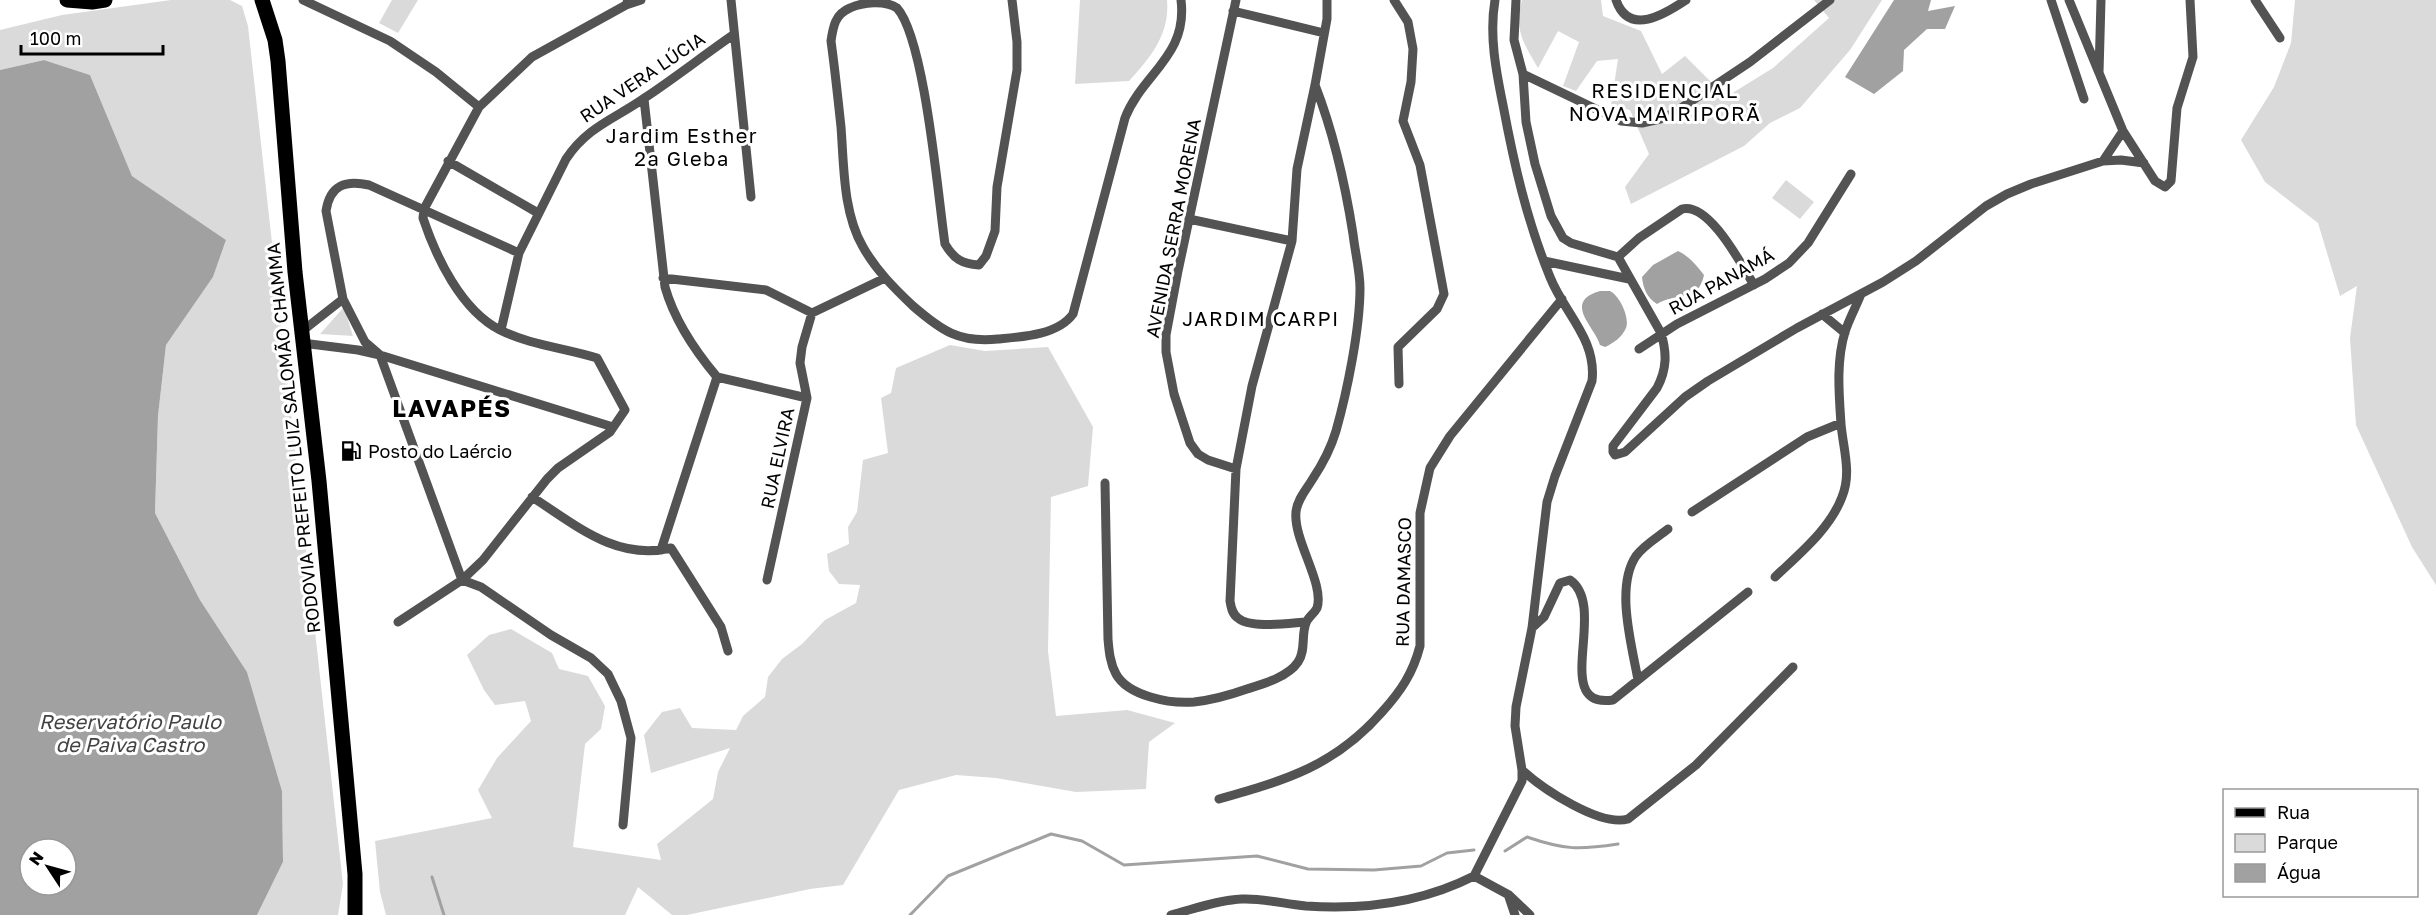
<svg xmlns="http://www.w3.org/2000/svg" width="2436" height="915" font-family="'Golos Text',sans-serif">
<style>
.green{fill:#dadada}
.water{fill:#a1a1a1;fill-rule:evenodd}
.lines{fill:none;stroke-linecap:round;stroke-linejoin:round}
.stream{stroke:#a1a1a1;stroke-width:3}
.street{stroke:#535353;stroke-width:9}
.primary{stroke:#000;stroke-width:15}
.labels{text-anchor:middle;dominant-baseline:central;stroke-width:6;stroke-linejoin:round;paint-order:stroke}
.street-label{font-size:18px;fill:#000;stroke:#fff}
.poi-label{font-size:18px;fill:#000;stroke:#fff;text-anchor:start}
.neighbourhood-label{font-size:20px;letter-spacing:1.5px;fill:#000;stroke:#fff}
.water-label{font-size:20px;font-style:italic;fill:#424242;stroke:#fff}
.district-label{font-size:24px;font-weight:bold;letter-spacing:1.5px;fill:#000;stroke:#fff}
</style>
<rect width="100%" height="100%" fill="#fff"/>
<path class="green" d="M171,0H230L242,6L248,26L343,884L338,915H257L283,862L282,791L247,672L200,600L155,513L158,416L166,345L213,277L226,240L132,176L90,75L44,60L0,70V30L62,15Z
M392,0H418L398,33L379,23Z
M1080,0H1167C1170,34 1151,57 1129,81L1075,84Z
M1522,0H1601L1603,16L1641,31L1662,74L1685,56L1726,97L1773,68L1829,18L1814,0H1882L1850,50L1800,108L1770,123L1744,146L1631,204L1625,187L1649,154L1630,110L1611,105L1618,59L1597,61L1576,91L1563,86L1579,42L1558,31L1538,68C1523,42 1514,30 1522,0Z
M2295,0H2436V585L2412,547L2356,425L2350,338L2357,286L2340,296L2318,223L2265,182L2241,140L2274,87L2291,43Z
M1786,180L1814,202L1800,219L1772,198Z
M344,307L353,336L320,334Z
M950,345L985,351L1048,347L1093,427L1088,486L1051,497L1048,651L1056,716L1127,710L1175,723L1149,742L1146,789L1076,792L996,778L956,775L899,790L843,885L810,889L687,915H672L638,887L625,915H386L380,892L375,841L492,818L478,790L497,758L531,721L525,701L495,705L484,690L467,655L489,635L511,629L552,653L559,669L588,676L605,706L601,729L585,744L573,847L661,860L657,844L713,799L718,772L730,748L651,773L644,735L662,712L680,708L692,728L736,730L743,716L765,697L768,677L782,659L802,644L825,620L856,603L860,585L839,584L829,571L827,554L849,544L848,527L857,512L863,460L888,453L881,398L891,393L896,368Z"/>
<path class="water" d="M1894,0H1931L1928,11L1955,6L1945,29H1927L1904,50L1903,71L1874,94L1845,77Z
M44,60L90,75L132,176L226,240L213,277L166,345L158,416L155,513L200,600L247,672L282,791L283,862L257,915H0V70ZM30,849H66V885H30Z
M1678,251C1689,256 1697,266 1704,275C1698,304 1676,292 1657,304C1647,298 1643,288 1642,277L1653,265Z
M1600,291C1601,291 1609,291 1610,291C1620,296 1630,318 1626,328C1622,337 1614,343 1605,347L1600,345C1595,327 1562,302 1600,291Z"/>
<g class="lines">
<path class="stream" d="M1505,851L1527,837C1565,850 1579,850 1618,844
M432,877L444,915
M910,915L948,876L1051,834L1082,841L1124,865L1257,856L1308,869L1374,870L1421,866L1447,853L1474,850"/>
<path class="street" d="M303,0L390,41L436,72L479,107
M731,0L751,197
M1012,0L1017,42V70L997,187L995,231L986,256L979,265C962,264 954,259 945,244C938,197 925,39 897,8C885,0 863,2 850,8C835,14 833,27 831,41C835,70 838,99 841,127C844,166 843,213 863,247C876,270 894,288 913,306C942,331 959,343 998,339C1022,337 1058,335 1073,314L1125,118C1142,74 1188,56 1181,0
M1236,0L1178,271L1166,335V352L1174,394L1190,443L1198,454L1208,460L1236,469
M1394,0L1408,22L1413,49L1411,82L1403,121L1420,165L1444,294L1437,309L1398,347L1399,384
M1516,0L1514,40L1523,74L1526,122L1535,164L1551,216L1563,238L1571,243L1618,257L1661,333C1667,353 1667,369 1657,388L1613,446V452L1615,455L1625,452L1685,397L1708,381L1797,328L1883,282L1916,261L1986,206L2007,194L2031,184L2103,161L2121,160L2144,163
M1616,0C1629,37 1665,14 1686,0
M2051,0L2084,99
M2069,0L2123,131L2155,181L2165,187L2171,181L2177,108L2193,57L2190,0
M2255,0L2280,38
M626,5L641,0
M1233,11L1324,33
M2099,73L2101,0
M1523,74L1621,121L1642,123L1660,119L1672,114L1750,62L1830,0
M644,99L665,287C674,319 696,352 717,377
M448,161L538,213
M2103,161L2123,131
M1189,219L1292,241
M1618,257L1639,238L1682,209C1709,202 1741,264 1754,285
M1544,261L1629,279
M663,278L766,290L812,313L885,278
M343,299L365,342L380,355L462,580L481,587L551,635L591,658L608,674L621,701L631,738L623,825
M1822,314L1845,333
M501,330L519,253L566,159C588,126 615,119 646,97C676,77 704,55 733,35
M301,332L343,299L326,211C330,185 345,180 369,185L519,253
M302,343L358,350L380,355L613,427
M1639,349L1677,324L1765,279L1789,263L1808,243L1851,174
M717,377L807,398
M1105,483L1108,639C1109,651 1110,663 1116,674C1128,696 1170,704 1194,702C1212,700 1230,695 1247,689C1263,684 1288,677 1298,662C1306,651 1301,635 1306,623C1308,617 1314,614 1317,608C1325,584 1293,540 1296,512C1297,500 1306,490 1312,480C1322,465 1331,448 1336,431C1347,392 1360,329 1360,288C1360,271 1355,252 1353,234C1345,183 1334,134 1315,85
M532,497C576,525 616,561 671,548L721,627L728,651
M1692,512L1807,437L1841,423
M661,550L717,377
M1775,577C1799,554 1830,529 1842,497C1852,473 1843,448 1841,424C1839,394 1836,361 1845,332C1849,319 1856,307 1861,294
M767,580L807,398L800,363L802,347L812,313
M398,622L462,580L483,560L547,479L558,468L610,432L625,410L597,358C565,348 530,345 500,330C461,310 436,257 423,218L424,209L479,107L532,57L626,5L628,0
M1306,622C1290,623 1250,629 1238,618C1232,614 1231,607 1230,601L1236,469L1252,386L1292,241L1297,169L1315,85L1327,19V0
M1532,628L1544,617L1560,583L1570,580C1609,607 1550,709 1613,700L1748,592
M1638,680C1632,646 1615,587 1636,556C1644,545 1658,537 1668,529
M1522,770C1543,789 1600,827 1628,819L1696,765L1793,667
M1219,799C1286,780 1335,766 1382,712C1401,691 1413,673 1420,646V513L1430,468L1450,436L1562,299
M1474,876L1522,781V770L1515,726L1516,707L1532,628L1547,502L1555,476L1592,381C1597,339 1564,313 1550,277C1527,221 1514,164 1503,105C1496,71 1489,35 1495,0
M1474,876L1509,895L1530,915
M1509,897L1515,915
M1171,915C1194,909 1218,900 1242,899C1263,898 1284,904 1306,906C1365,910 1421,903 1474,876"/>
<path class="primary" d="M67,0L92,2L105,0
M262,0L275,40L278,61L295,272L319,481L355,874V915"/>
</g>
<defs>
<g id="fuel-bare" transform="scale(1.62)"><path d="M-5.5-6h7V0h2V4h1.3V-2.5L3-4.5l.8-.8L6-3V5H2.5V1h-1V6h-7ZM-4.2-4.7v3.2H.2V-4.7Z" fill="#000" stroke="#fff" stroke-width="2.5" paint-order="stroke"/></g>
</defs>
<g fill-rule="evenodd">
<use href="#fuel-bare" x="351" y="451"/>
</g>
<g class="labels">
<g class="street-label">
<text transform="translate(642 77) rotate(-34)">RUA VERA LÚCIA</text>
<text transform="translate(1173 228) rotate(-79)">AVENIDA SERRA MORENA</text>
<text transform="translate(1721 281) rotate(-29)">RUA PANAMÁ</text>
<text transform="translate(293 438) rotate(-96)">RODOVIA PREFEITO LUIZ SALOMÃO CHAMMA</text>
<text transform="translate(777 458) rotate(-78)">RUA ELVIRA</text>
<text transform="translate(1403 582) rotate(-89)">RUA DAMASCO</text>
</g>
<g class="poi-label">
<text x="368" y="451">Posto do Laércio</text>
</g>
<g class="neighbourhood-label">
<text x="1665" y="90">RESIDENCIAL<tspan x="1665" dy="23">NOVA MAIRIPORÃ</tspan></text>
<text x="682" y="135">Jardim Esther<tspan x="682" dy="23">2ª Gleba</tspan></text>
<text x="1261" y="318">JARDIM CARPI</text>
</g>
<g class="water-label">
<text x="130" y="721">Reservatório Paulo<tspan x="130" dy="23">de Paiva Castro</tspan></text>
</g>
<g class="district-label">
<text x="452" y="407">LAVAPÉS</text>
</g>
</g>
<rect x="2223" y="789" width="195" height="108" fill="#ffffff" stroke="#999999" stroke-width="1.5"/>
<rect x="2235" y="808" width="30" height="9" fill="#000000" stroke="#999999" stroke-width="1.5"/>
<text x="2277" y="819" font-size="18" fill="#000000">Rua</text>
<rect x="2235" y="834" width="30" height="18" fill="#dadada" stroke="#999999" stroke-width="1.5"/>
<text x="2277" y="849" font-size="18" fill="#000000">Parque</text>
<rect x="2235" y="864" width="30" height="18" fill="#a1a1a1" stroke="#999999" stroke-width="1.5"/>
<text x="2277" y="879" font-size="18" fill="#000000">Água</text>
<g transform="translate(48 867) rotate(306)"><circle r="28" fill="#ffffff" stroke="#999999" stroke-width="1.5"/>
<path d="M0-4.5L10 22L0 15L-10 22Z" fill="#000000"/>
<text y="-9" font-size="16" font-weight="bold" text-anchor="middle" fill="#000000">N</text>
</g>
<path d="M21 45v9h142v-9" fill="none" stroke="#000000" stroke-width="3"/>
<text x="30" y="45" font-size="18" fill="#000000" stroke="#ffffff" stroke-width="4.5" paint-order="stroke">100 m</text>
</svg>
